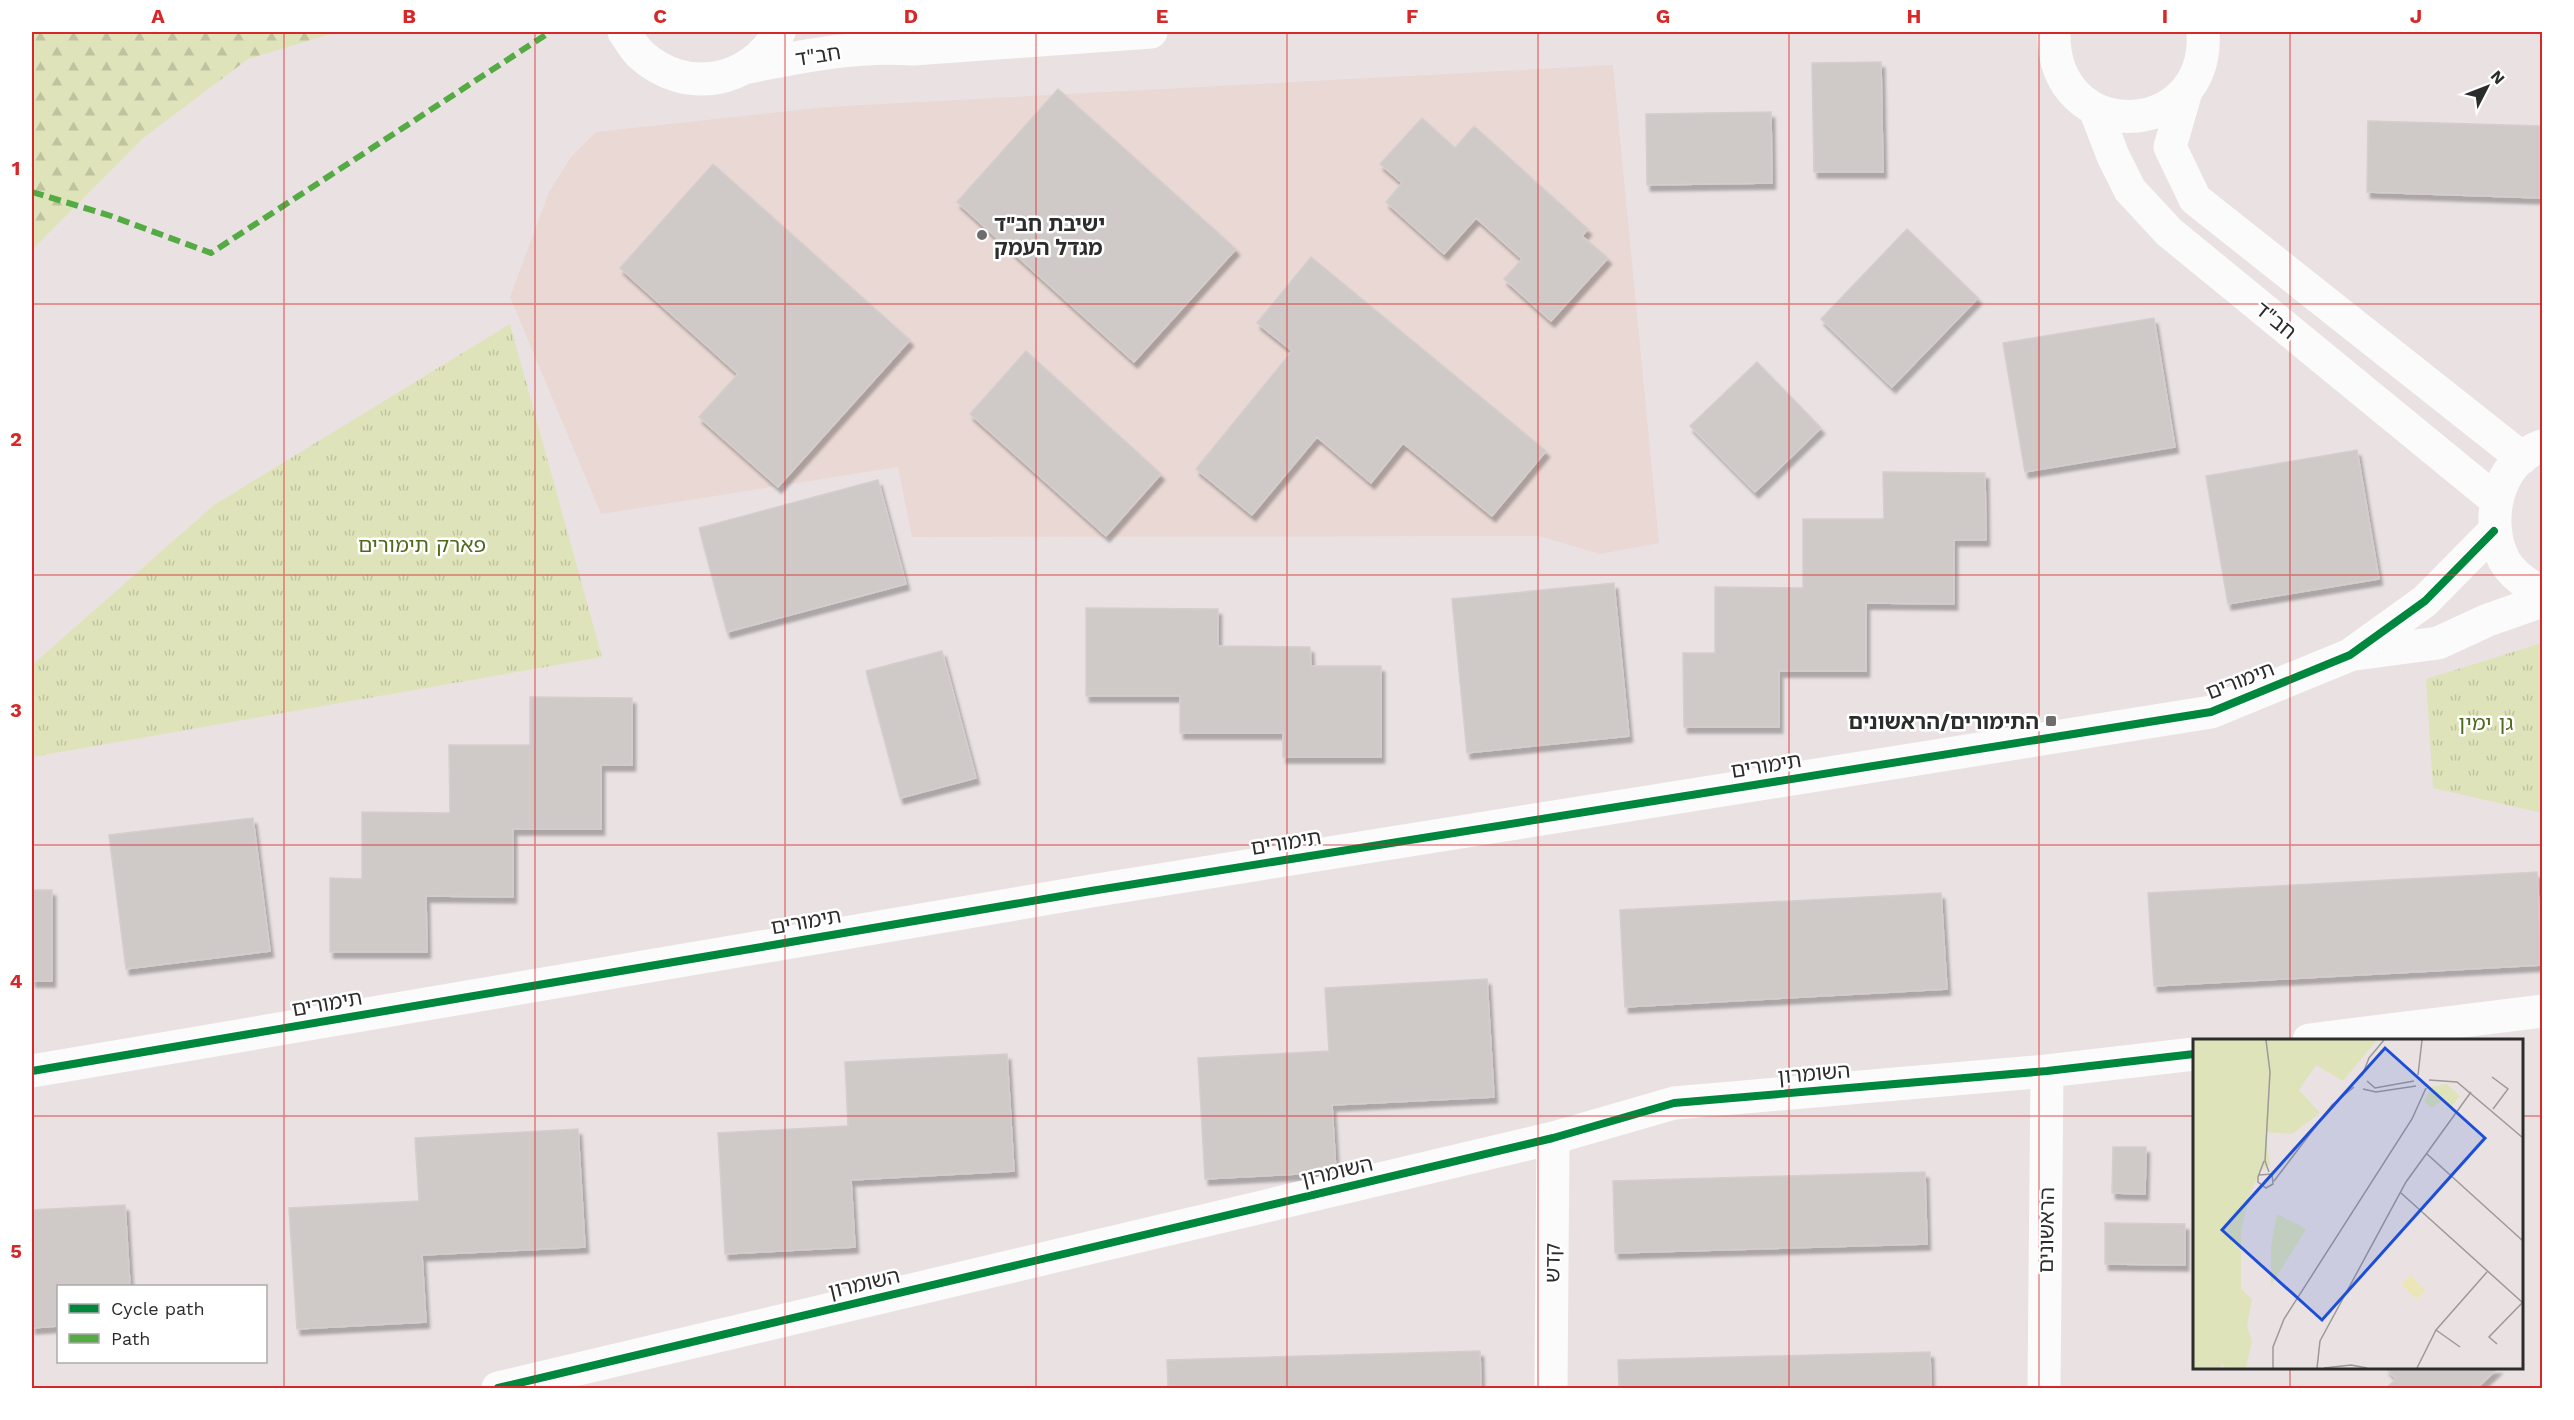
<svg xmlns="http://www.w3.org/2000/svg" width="2574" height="1420" font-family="'Work Sans','Noto Sans Hebrew',sans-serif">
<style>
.education{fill:#e9d8d3}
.forest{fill:url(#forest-firs)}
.park{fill:url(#park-tufts)}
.building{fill:#cfc9c8;stroke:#d5cece;stroke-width:1.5;filter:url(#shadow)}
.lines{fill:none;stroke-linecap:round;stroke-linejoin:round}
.minor{stroke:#fcfbfb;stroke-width:33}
.quiet{stroke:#54ab44;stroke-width:6;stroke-dasharray:12 6;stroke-linecap:butt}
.cycleway-casing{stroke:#fff;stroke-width:11}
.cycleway{stroke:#00873e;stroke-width:8}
.grid{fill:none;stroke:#d62828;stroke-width:1.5;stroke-opacity:0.55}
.poi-dot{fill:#6e6c6c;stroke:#fff;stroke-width:2}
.labels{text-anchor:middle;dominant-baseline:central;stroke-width:5;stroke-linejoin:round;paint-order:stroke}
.street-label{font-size:21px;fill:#2c2c2c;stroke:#fff}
.poi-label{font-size:21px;font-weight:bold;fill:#2c2c2c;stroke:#fff;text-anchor:start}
.park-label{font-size:21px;fill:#4f6a1a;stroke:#fff}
.inset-road{fill:none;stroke:#9e9999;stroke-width:1.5}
.view{fill:#1d4ed8;fill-opacity:0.15;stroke:#1d4ed8;stroke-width:3}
.inset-edge{fill:none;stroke:#2c2c2c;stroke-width:3}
.neatline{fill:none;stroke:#d62828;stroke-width:2}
.grid-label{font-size:20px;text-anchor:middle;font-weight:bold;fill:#d62828}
</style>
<defs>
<pattern id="forest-firs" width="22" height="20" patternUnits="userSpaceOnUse" patternTransform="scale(1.5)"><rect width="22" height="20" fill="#dee3ba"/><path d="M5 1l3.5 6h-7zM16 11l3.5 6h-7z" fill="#bfc3a0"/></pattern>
<pattern id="park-tufts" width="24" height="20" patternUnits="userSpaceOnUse" patternTransform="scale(1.5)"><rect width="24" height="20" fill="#dee3ba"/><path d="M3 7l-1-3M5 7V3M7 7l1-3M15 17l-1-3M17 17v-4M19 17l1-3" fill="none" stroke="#bfc3a0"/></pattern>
<filter id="shadow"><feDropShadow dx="3.5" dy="6" stdDeviation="1.5" flood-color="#0004"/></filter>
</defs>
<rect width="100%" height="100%" fill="#eae2e2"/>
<path class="education" d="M1613,65L1659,543L1600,554L1539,536L912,537L898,467L601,514L510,297L549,192L571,157L596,132L826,107Z"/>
<path class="forest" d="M32,32H337L248,59L142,139L32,250Z"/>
<path class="park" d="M510,324L602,657L32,757V665L214,505Z
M2542,643V813L2433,788L2426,679Z"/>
<path class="building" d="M1881,62L1883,172H1814L1812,63Z
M1058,89L1236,249L1134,362L957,202Z
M1771,112L1772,183L1647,185L1646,114Z
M1422,118L1455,148L1474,126L1588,229L1582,236L1608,258L1551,321L1504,279L1522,259L1476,218L1444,254L1386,202L1402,183L1380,164Z
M2368,121L2542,126V198L2367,192Z
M713,164L910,340L778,487L699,417L738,374L620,268Z
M1907,229L1978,298L1892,387L1821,319Z
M1311,257L1546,451L1492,516L1403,443L1371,483L1317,437L1252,515L1196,469L1292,351L1257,323Z
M2154,318L2175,447L2025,472L2003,343Z
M1026,351L1161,474L1106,536L970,414Z
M1757,362L1821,428L1755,492L1690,426Z
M2357,450L2379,579L2228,604L2206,476Z
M1883,472L1985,473L1986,540H1954V604L1866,603V671H1779V727H1684L1683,653H1715V587L1803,588V519H1884Z
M878,480L906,584L727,632L699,528Z
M1614,583L1629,736L1467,753L1452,599Z
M1086,608L1218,609V646L1310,647L1311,666H1381V757H1283V733H1180V696H1086Z
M942,651L976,778L900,798L866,671Z
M530,697L632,698V765H601V829H513V897L426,896L427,952H330V878L362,879V812L450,813L449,745H530Z
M253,818L270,951L126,969L109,835Z
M2537,872L2542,965L2154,986L2148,893Z
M32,890H52V981H32Z
M1941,893L1947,989L1625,1007L1620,910Z
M1487,979L1494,1097L1332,1105L1336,1172L1205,1179L1198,1058L1329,1051L1325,988Z
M1007,1054L1014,1171L851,1180L855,1247L725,1254L718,1133L848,1126L845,1062Z
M578,1129L585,1247L422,1255L426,1322L297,1329L289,1208L419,1201L415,1138Z
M2113,1147H2146L2145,1194L2112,1193Z
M1925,1172L1927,1244L1615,1253L1613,1181Z
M125,1205L130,1286H58V1326L32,1328V1210Z
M2105,1223L2185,1224V1265L2105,1264Z
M1480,1351L1481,1388H1168L1167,1360Z
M1930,1352L1931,1388H1619L1618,1360Z
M2386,1368H2498L2477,1388H2386L2396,1379Z"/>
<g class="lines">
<path class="minor" d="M624,32C629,39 634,48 640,54C686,96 750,83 779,32
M2054,32C2051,147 2210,142 2203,32
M748,67C804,56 856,45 913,49L1151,32
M2186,91L2170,147L2195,199L2522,458
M2095,109L2113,156L2130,190L2169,232L2496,500
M2542,446C2497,461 2484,521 2504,560C2512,575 2528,585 2542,593
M2355,654L2438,643L2488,620L2542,601
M2309,1040L2542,1011
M32,1071L1091,891L2211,712L2350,655L2425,601L2494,531
M498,1388L1553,1138L1674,1103L2047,1071L2194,1054
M1551,1388L1553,1138
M2044,1388L2047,1071"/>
<path class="quiet" d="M32,192L111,216L211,253L550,32"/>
<g class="cycleway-casing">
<path id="cycleway" d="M32,1071L1091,891L2211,712L2350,655L2425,601L2494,531
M498,1388L1553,1138L1674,1103L2047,1071L2194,1054"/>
</g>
<use href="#cycleway" class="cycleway"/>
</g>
<path class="grid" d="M284,32V1388M535,32V1388M785,32V1388M1036,32V1388M1287,32V1388M1538,32V1388M1789,32V1388M2039,32V1388M2290,32V1040M32,304H2542M32,575H2542M32,845H2542M32,1116H2194M2522,1116H2542M2290,1368V1388"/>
<g class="poi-dot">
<circle cx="982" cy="235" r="6"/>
<rect x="2045" y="715" width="12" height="12" rx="3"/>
</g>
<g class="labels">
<g class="street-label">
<text transform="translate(818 55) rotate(-9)">חב"ד</text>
<text transform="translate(2276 320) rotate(39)">חב"ד</text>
<text transform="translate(2240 680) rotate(-21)">תימורים</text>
<text transform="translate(1766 765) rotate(-9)">תימורים</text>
<text transform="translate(1286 842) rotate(-9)">תימורים</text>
<text transform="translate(806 921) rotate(-10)">תימורים</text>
<text transform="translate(327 1003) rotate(-10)">תימורים</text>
<text transform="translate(1814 1073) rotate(-5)">השומרון</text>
<text transform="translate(1337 1171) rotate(-13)">השומרון</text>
<text transform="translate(2046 1230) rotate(-89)">הראשונים</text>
<text transform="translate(1552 1263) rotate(-89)">קדש</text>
<text transform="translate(864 1283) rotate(-13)">השומרון</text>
</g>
<g class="poi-label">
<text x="994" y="223">ישיבת חב"ד<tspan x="994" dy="24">מגדל העמק</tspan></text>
<text x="2039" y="721" text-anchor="end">התימורים/הראשונים</text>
</g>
<g class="park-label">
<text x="422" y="544">פארק תימורים</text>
<text x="2486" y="722">גן ימין</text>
</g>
</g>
<g transform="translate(2193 1039)">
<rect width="330" height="330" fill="#eae2e2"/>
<path d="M0,1H184L150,42L123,26L106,51L127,74L99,95L72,93L77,125L68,132L58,152L48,190V250L59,260L54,287L59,302L53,329H32L29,324L27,329H0Z" fill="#dee3ba"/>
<path d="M254,45L267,57L259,67L250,61L239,69L231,63L238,48ZM84,175L113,190L78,247V208Z" fill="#dee3ba"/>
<path d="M218,236L233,252L223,260L208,245Z" fill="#ebe5b8"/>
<path class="inset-road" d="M73,1L77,33L72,122L76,133M225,36L229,1M169,37L176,19L191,1M299,38L315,50L300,70M236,41L264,43L330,99M174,42L182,49L221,42M170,50L183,53L223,47M234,115L330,202M66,136L79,135L80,145L73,149L65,143V138L71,122M81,142L139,66L161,48M208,154L330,264M243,291L267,308M304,305L296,298L329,264M80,329V308L91,280L219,80L233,49M124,329L127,302L213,143L278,53M131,329L158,326L174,329M224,329L243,291L294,233"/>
<path class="view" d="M192,9L292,99L129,281L29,191Z"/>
<rect width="330" height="330" class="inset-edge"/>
</g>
<rect width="2574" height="1420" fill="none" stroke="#ffffff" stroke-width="66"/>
<rect x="57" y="1285" width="210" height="78" fill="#ffffff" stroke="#ababab" stroke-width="1.5"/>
<rect x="69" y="1304" width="30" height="9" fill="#00873e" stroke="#ababab" stroke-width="1.5"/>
<text x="111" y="1315" font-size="18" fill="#2c2c2c">Cycle path</text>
<rect x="69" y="1334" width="30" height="9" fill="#54ab44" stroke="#ababab" stroke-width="1.5"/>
<text x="111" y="1345" font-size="18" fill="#2c2c2c">Path</text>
<g transform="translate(2487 87) rotate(48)" stroke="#ffffff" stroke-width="4.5" paint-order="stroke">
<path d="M0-4.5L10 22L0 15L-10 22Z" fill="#2c2c2c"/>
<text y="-9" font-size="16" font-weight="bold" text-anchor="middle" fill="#2c2c2c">N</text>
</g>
<rect x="33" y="33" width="2508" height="1354" class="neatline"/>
<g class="grid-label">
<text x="158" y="23">A</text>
<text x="409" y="23">B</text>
<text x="660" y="23">C</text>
<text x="911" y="23">D</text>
<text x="1162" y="23">E</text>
<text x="1412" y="23">F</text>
<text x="1663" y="23">G</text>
<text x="1914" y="23">H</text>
<text x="2165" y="23">I</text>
<text x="2416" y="23">J</text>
<text x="16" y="175">1</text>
<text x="16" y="446">2</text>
<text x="16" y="717">3</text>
<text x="16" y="988">4</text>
<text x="16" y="1258">5</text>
</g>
</svg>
